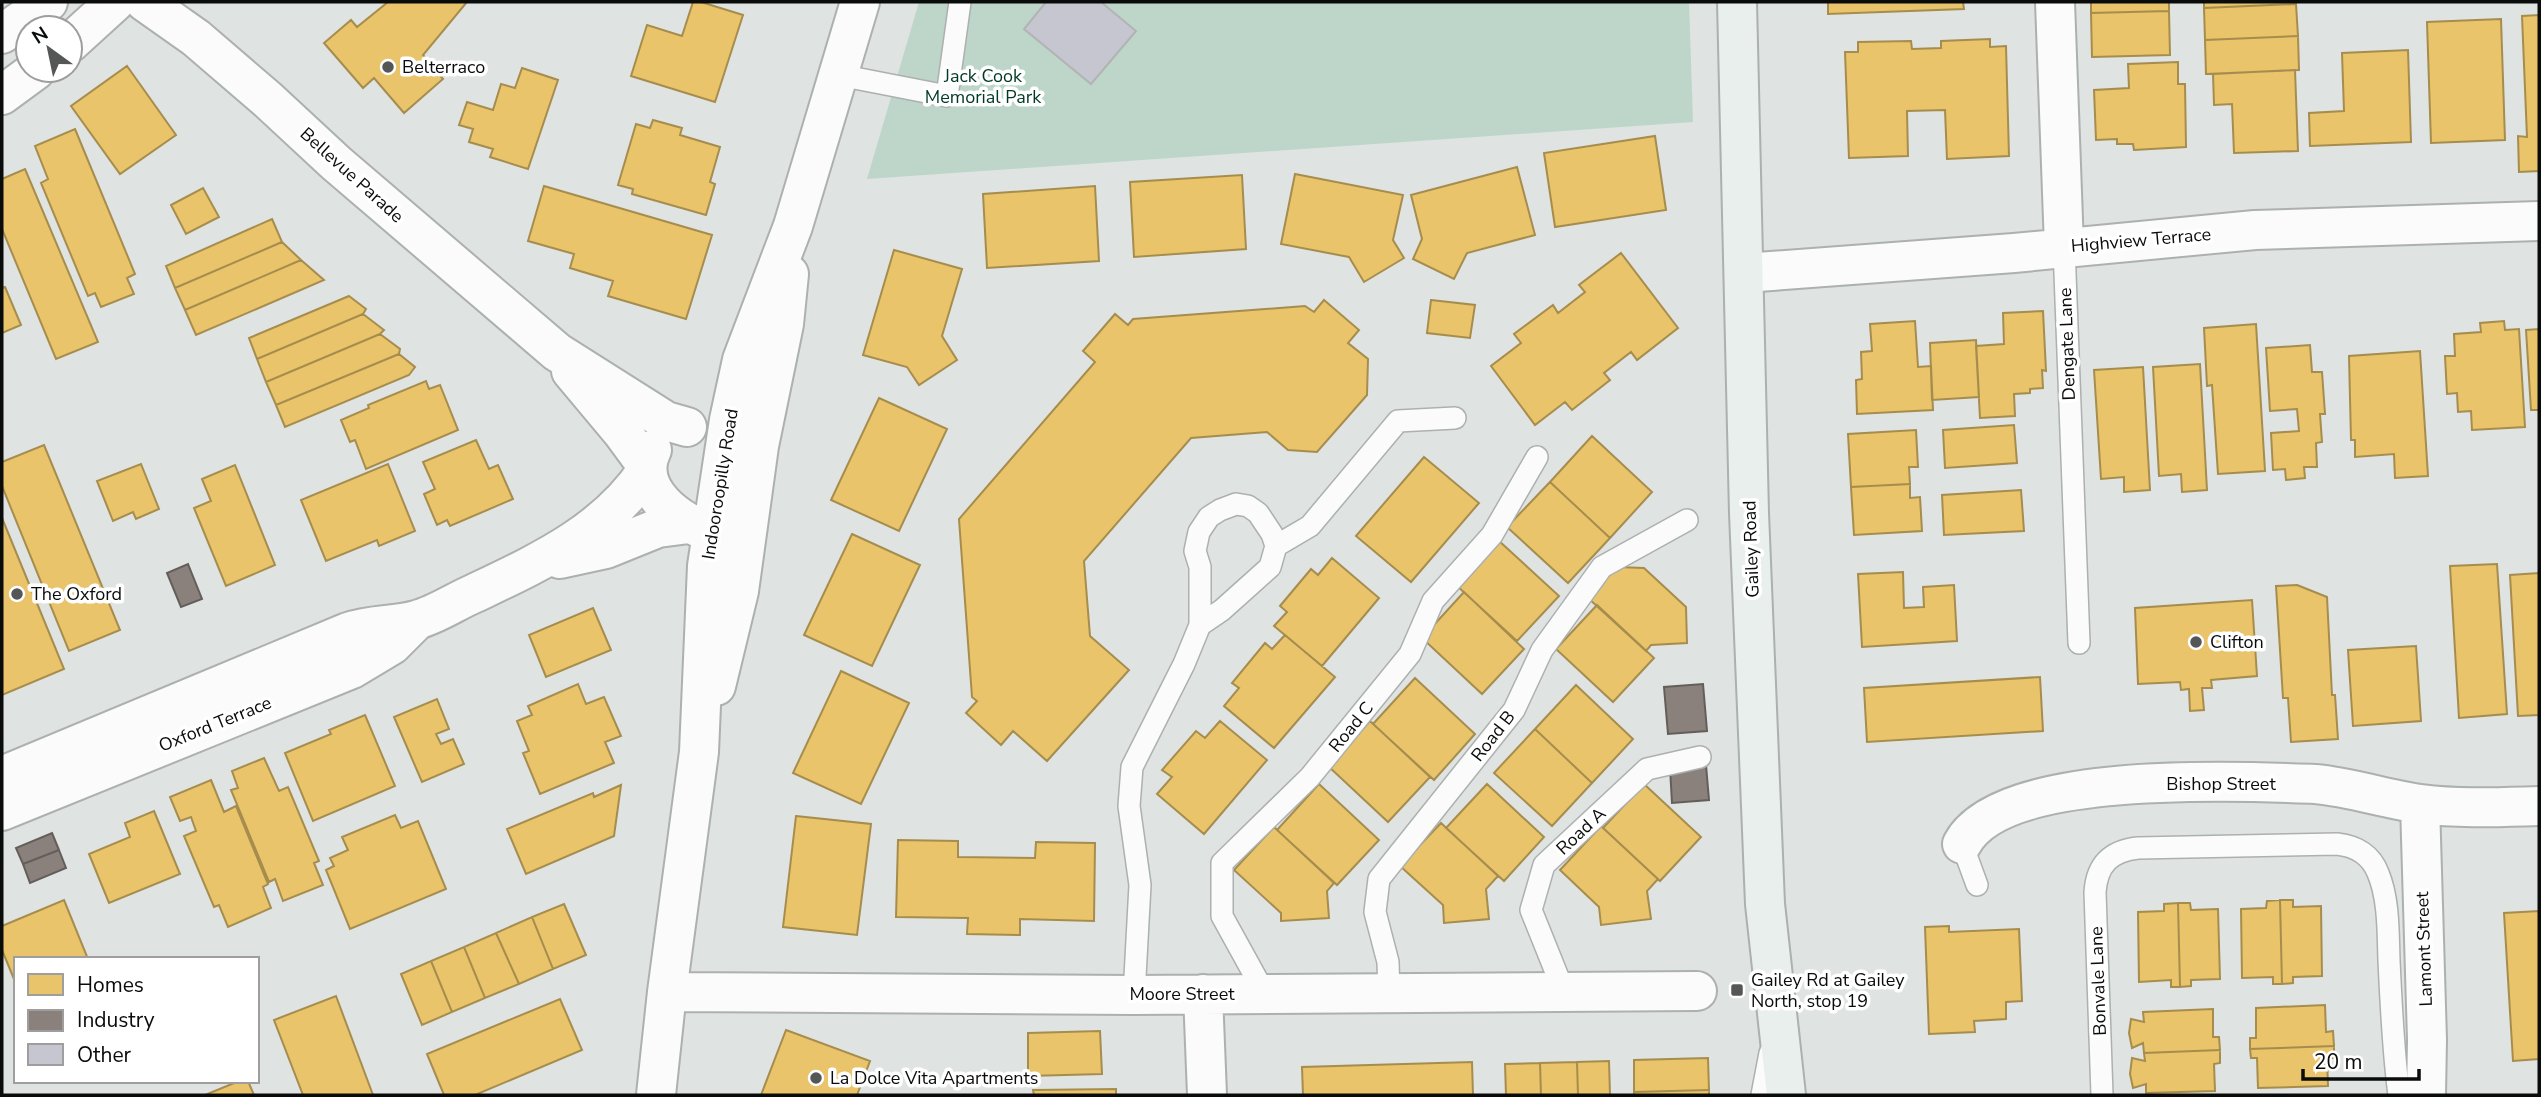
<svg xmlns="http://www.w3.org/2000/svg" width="2541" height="1097" font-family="'Nunito Sans',sans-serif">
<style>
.green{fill:#bdd6c9}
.homes{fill:#e9c46a;stroke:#a68d4e;stroke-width:2}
.industry{fill:#8a817c;stroke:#645e5a;stroke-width:2}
.building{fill:#c6c6d0;stroke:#b2b4b4;stroke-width:2}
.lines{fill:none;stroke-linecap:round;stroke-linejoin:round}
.service-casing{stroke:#acb0ae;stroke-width:24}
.minor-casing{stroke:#acb0ae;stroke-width:42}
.secondary-casing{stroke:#acb0ae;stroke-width:42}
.service{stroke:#fafbfa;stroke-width:21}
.minor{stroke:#fafbfa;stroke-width:38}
.secondary{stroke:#e9efed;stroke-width:38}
.poi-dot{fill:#555756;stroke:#fff;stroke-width:2.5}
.labels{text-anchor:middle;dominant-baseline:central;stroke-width:7;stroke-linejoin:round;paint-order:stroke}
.poi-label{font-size:18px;fill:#0a0c0b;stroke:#fff;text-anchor:start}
.park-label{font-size:18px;fill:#003824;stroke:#fff}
.street-label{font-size:18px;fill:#0a0c0b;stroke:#fff}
</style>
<rect width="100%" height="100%" fill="#dfe3e1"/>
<path class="green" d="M919,2H1689L1693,122L867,179Z"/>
<path class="homes" d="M388,2H467L423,55L443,79L404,113L374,78L363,88L324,43L351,20L357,27Z
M693,2H701L743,15L715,102L631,76L647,25L682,36Z
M1828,2H1963L1964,9L1828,14Z
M2091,2H2169V11L2091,13Z
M2204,2H2296V4L2204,8Z
M2296,4L2298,36L2205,40L2204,8Z
M2169,11L2170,55L2092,57L2091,13Z
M2539,15V171L2519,172L2518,136L2527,137L2522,16Z
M2501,19L2505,140L2431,143L2427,22Z
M2298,36L2299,70L2206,74L2205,40Z
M1990,39V47L2006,46L2009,156L1947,159L1945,110L1907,111L1908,156L1849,158L1845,52H1858V42L1911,41L1912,49L1941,48V41Z
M2408,50L2411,142L2310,146L2309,113L2344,111L2342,53Z
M2178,62V84H2185L2186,147L2134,150L2133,144H2117V139L2096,140L2094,90L2129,88L2128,64Z
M127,66L176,135L120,174L71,106Z
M522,68L558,80L528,169L490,157L493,149L469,142L473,129L459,125L467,102L493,110L501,84L515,88Z
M2295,70L2298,151L2234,153L2232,104L2214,105L2213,74Z
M653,120L682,128L680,135L720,147L710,182L715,184L706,215L632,194L633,189L618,185L636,124L650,128Z
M75,129L135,274L127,278L134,294L101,307L95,293L88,296L41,183L48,179L35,146Z
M1655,136L1666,210L1555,227L1544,153Z
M1517,167L1535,235L1467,253L1454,279L1413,259L1422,239L1411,195Z
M25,169L98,342L56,359L2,229V179Z
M1295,174L1403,195L1393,240L1404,258L1364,282L1349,257L1281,244Z
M1242,175L1246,249L1134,257L1130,182Z
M544,186L712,235L686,319L608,296L613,281L570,268L574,254L528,241Z
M1095,186L1099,261L987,268L983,194Z
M203,188L219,217L186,234L171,205Z
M272,219L282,242L175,288L166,266Z
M282,242L301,260L185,310L175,288Z
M894,250L962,269L942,336L957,360L919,385L907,367L863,355Z
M1621,253L1678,328L1637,360L1631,352L1604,373L1610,380L1572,410L1565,402L1535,425L1491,366L1521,343L1514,334L1553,305L1558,313L1585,292L1579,285Z
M301,260L324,280L196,335L185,310Z
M5,287L21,325L2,333V288Z
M349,296L366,309L363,314L257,359L249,338Z
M1324,300L1359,330L1348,343L1368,359L1367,395L1317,452L1288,450L1267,432L1191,438L1084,561L1090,636L1129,670L1047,761L1013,731L1001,745L966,713L977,701L972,697L959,519L1095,362L1083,351L1115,314L1128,325L1133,319L1305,306L1314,312Z
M1431,300L1475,305L1470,338L1427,333Z
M2043,311L2046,371L2042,370L2043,388L2030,389V393L2014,394L2015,416L1980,418L1976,346L2004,344L2003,313Z
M363,314L384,330L380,334L266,382L257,359Z
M1915,321L1918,367L1931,366L1933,410L1857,414L1856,380L1862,379L1861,352L1872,351L1870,324Z
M2504,321L2505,330L2519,329L2525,427L2472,430L2471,411L2458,412L2457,393L2447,394L2445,356H2455L2454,334L2481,332L2480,323Z
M2256,324L2265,471L2218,474L2212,385L2207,386L2204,328Z
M2539,329V410H2531L2526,330Z
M380,334L400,349L399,354L276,405L266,382Z
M1976,340L1979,397L1932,400L1930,343Z
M2310,345L2312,372H2322L2325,414H2320L2322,442L2316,443L2317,467H2304L2305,478L2286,480L2285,469L2273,470L2271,433L2299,431L2297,409L2270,411L2266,348Z
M2420,351L2428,476L2395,478L2394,454L2355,457V440H2351L2349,356Z
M399,354L415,367L409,375L285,427L276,405Z
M2200,364L2207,490L2182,492L2181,474L2159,476L2153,367Z
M2143,367L2150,490L2124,492V477L2101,479L2094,370Z
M426,381L429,389L440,385L458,430L366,469L355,440L350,442L341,420L369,408L368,405Z
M879,398L947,429L899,531L831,500Z
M2014,425L2017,463L1945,468L1943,430Z
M1916,430L1918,467H1909L1910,484L1851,487L1848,434Z
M1592,436L1652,492L1610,538L1550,482Z
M476,440L489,469L498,465L513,499L450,526L447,520L437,525L424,494L435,489L423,462Z
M44,445L120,630L69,651L2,486V462Z
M1424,457L1479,503L1411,582L1356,536Z
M141,464L159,509L136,519L133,512L113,521L97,481Z
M388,464L415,531L379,546L377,540L326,561L301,500Z
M235,465L275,565L226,586L194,508L211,501L202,479Z
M1550,482L1610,538L1568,583L1507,527Z
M1910,484V498L1920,497L1922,531L1854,535L1851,487Z
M2021,490L2024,531L1944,535L1942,495Z
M2,518L64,669L2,695Z
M852,534L920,565L872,666L804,635Z
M1498,540L1559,596L1517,641L1456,585Z
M1332,558L1379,598L1322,666L1274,626L1287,612L1280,606L1311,569L1318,575Z
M2497,564L2507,714L2459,718L2450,566Z
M1617,567L1644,568L1686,607L1687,643L1651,645L1646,651L1588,598Z
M1903,572L1904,608L1924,607L1923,587L1954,585L1957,641L1862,647L1858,574Z
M2539,573V715L2518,716L2510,575Z
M2297,585L2327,597L2332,695H2335L2338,739L2291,742L2288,698H2283L2276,586Z
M1464,592L1524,649L1482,694L1422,638Z
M2252,600L2257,676L2211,680L2212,688H2202L2204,710L2190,711L2189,689L2181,690L2180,682L2138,684L2135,608Z
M1597,605L1654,658L1613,702L1556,649Z
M593,608L611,650L546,677L529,635Z
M1285,635L1335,677L1274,748L1224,706L1239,688L1232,683L1265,643L1272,649Z
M2416,646L2421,721L2353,726L2348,650Z
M841,671L909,703L861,804L793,773Z
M2040,677L2043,731L1867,742L1864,688Z
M1415,678L1475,734L1434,780L1373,724Z
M578,684L586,704L604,697L621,736L605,742L614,763L540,794L523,753L529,751L517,721L532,715L528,706Z
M1576,685L1633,739L1592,783L1535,729Z
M437,699L449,729L436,734L441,744L453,739L464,764L422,782L394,717Z
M365,715L395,786L313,821L285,753L331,734L329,730Z
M1220,721L1267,760L1204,834L1157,794L1172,777L1162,770L1196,731L1205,738Z
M1370,721L1430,777L1388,822L1328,766Z
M1535,729L1592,783L1552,826L1494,773Z
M264,758L279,791L288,787L319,861L314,863L323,885L283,901L275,879L269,882L231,790L238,788L232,771Z
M211,780L224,812L236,806L268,884L263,887L271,908L228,927L219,905L214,907L184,836L196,831L191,817L180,821L170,797Z
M1319,784L1379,840L1337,885L1277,830Z
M1487,784L1544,837L1504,881L1446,828Z
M1644,784L1701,837L1660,881L1603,828Z
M621,785L614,836L526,874L507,829L593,793L594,797Z
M154,811L180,874L109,903L89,854L130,837L125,823Z
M395,815L401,828L418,821L446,889L350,929L326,870L334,866L330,858L348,850L342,837Z
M796,816L871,824L857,935L783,927Z
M1441,823L1498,876L1486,889L1489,919L1444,923L1443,905L1400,866Z
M1601,826L1658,879L1647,891L1651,919L1601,925L1599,907L1560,870Z
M1274,827L1334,883L1327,891L1329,918L1281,921V913L1234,870Z
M898,840L958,841V857L1035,858L1036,842L1095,843L1094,921L1020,919V935L967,934L968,918L896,917Z
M64,900L88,959H16V984L2,950V926Z
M2280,900L2282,984H2273V977L2242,978L2241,909L2266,908L2267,901Z
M2280,900H2293V907L2321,906L2322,976L2293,977V983L2282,984Z
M2178,903L2180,987H2171V980L2139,982L2138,912L2164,911V904Z
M2178,903H2190L2191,910L2218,909L2220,979L2191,980V986L2180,987Z
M564,904L586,955L553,969L532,917Z
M2539,911V1059L2513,1061L2504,913Z
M532,917L553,969L519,984L496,933Z
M1949,926V932L2019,929L2022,1001L2006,1002V1019L1974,1021L1975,1032L1929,1034L1925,927Z
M496,933L519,984L485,998L464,947Z
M464,947L485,998L452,1012L431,961Z
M431,961L452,1012L422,1025L401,974Z
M336,996L373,1095H303L274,1020Z
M560,999L582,1050L475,1095H444L427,1054Z
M2325,1005L2326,1032L2333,1031L2334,1046L2250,1049V1038H2256V1008Z
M2213,1009V1037H2219L2220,1050L2144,1053L2143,1043L2132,1048L2129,1033L2131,1019L2144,1022L2143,1012Z
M786,1030L870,1061L857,1095H761Z
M1100,1031L1102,1074L1028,1076V1033Z
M2334,1046V1058H2327L2328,1086L2258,1088L2257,1058H2251L2250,1049Z
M2220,1050V1063L2214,1064L2215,1091L2146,1093V1084L2133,1088L2130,1074L2132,1058L2145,1061L2144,1053Z
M1708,1058L1709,1090L1634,1092V1060Z
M1609,1061L1610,1095H1578L1577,1062Z
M1472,1062L1473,1095H1303L1302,1067Z
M1577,1062L1578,1095H1541L1540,1063Z
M1540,1063L1541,1095H1506L1505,1064Z
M239,1081H248L254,1095H205Z
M1116,1089V1095H1034L1033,1090Z
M1709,1090V1095H1634V1092Z"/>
<path class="industry" d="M188,564L202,599L181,607L167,573Z
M1703,684L1707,731L1668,734L1664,687Z
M1706,765L1709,800L1672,803L1670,768Z
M52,833L59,850L23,864L16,848Z
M59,850L66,868L30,883L23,864Z"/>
<path class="building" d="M1046,2H1101L1136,31L1091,84L1024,29Z"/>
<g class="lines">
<g class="service-casing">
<path id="service" d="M839,75L947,96L960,2
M2064,247L2079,643
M1276,546L1310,526L1398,421L1455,418
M1962,844L1977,885
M1564,992L1531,910L1544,865L1647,769L1700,757
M1389,993L1388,962L1375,912L1379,879L1514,710L1542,650L1602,567L1687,520
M1265,994L1222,916V863L1310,777L1410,654L1433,601L1492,535L1537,457
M1134,995L1140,885L1129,806L1132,767L1184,664L1200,625V567L1195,551L1199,532L1209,517L1220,510L1236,504L1248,506L1258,513L1272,534L1276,546L1270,567L1222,610L1200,625
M1762,1095L1770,1053
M2102,1095L2095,892C2097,865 2110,851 2138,848L2337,844C2356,846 2371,855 2378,873C2389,899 2388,932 2389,960C2391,1005 2393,1050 2399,1095"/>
</g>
<g class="minor-casing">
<path id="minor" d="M145,2L196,38L267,99L336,163L557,352L666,421L687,427
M2055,2L2064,247
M2,34L48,2
M70,43L115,2
M2,95L36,70
M1744,273L2014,253L2255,230L2539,221
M571,371L622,432L647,466
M652,450C632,489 680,523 712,533
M560,559L606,549L658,528L689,524
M716,686L739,591L759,446L784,324L789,274
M2,776L348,632C371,624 394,626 416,620C436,615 456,601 475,593C540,562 606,532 647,470
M2420,804L2427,1040L2426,1095
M2,811L352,669L392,645L417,620
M1962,844C2001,770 2240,781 2315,784C2351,787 2385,799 2421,804C2460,809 2500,807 2539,806
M667,992L1134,995L1697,991
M1203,994L1207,1095
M656,1095L667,992L699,752L707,566L729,420L742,360L793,226L860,2"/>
</g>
<g class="secondary-casing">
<path id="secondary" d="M1737,2L1749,513L1765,904L1786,1095"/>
</g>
<use href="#service" class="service"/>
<use href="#minor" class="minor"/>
<use href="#secondary" class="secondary"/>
</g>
<g class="poi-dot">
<circle cx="388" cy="67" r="7"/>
<circle cx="17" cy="594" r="7"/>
<circle cx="2196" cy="642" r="7"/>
<rect x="1730" y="983" width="14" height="14" rx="3.5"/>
<circle cx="816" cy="1078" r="7"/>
</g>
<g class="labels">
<g class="poi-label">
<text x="402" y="67">Belterraco</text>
<text x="31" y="594">The Oxford</text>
<text x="2210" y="642">Clifton</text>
<text x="1751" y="980">Gailey Rd at Gailey<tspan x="1751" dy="21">North, stop 19</tspan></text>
<text x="830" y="1078">La Dolce Vita Apartments</text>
</g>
<g class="park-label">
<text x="983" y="76">Jack Cook<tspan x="983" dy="21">Memorial Park</tspan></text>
</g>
<g class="street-label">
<text transform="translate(352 175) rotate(42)">Bellevue Parade</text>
<text transform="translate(2141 240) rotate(-5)">Highview Terrace</text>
<text transform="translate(2067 344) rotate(-92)">Dengate Lane</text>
<text transform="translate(720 484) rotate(-81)">Indooroopilly Road</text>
<text transform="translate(1751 549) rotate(-92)">Gailey Road</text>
<text transform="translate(215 724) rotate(-22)">Oxford Terrace</text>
<text transform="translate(1351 727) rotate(-51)">Road C</text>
<text transform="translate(1493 736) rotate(-52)">Road B</text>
<text x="2221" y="784">Bishop Street</text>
<text transform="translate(1581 831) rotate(-43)">Road A</text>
<text transform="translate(2424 949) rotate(-92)">Lamont Street</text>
<text transform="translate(2098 981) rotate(-92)">Bonvale Lane</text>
<text x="1182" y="994">Moore Street</text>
</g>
</g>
<rect width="2541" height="1097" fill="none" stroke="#0a0c0b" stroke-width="7"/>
<rect x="14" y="957" width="245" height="126" fill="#ffffff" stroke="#9d9e9d" stroke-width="2"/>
<rect x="28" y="974" width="35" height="21" fill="#e9c46a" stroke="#9d9e9d" stroke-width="2"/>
<text x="77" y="992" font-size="21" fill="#0a0c0b">Homes</text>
<rect x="28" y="1010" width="35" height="21" fill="#8a817c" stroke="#9d9e9d" stroke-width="2"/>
<text x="77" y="1027" font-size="21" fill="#0a0c0b">Industry</text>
<rect x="28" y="1044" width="35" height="21" fill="#c6c6d0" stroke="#9d9e9d" stroke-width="2"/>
<text x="77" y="1062" font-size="21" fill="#0a0c0b">Other</text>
<g transform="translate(49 49) rotate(327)"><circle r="33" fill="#ffffff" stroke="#9d9e9d" stroke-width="2"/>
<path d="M0-5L12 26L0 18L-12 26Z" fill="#555756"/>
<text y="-10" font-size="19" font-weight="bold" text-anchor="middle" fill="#0a0c0b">N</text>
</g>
<path d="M2303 1069v10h116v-10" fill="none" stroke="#0a0c0b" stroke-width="3.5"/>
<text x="2314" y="1069" font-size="21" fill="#0a0c0b" stroke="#ffffff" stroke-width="5" paint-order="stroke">20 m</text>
</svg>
